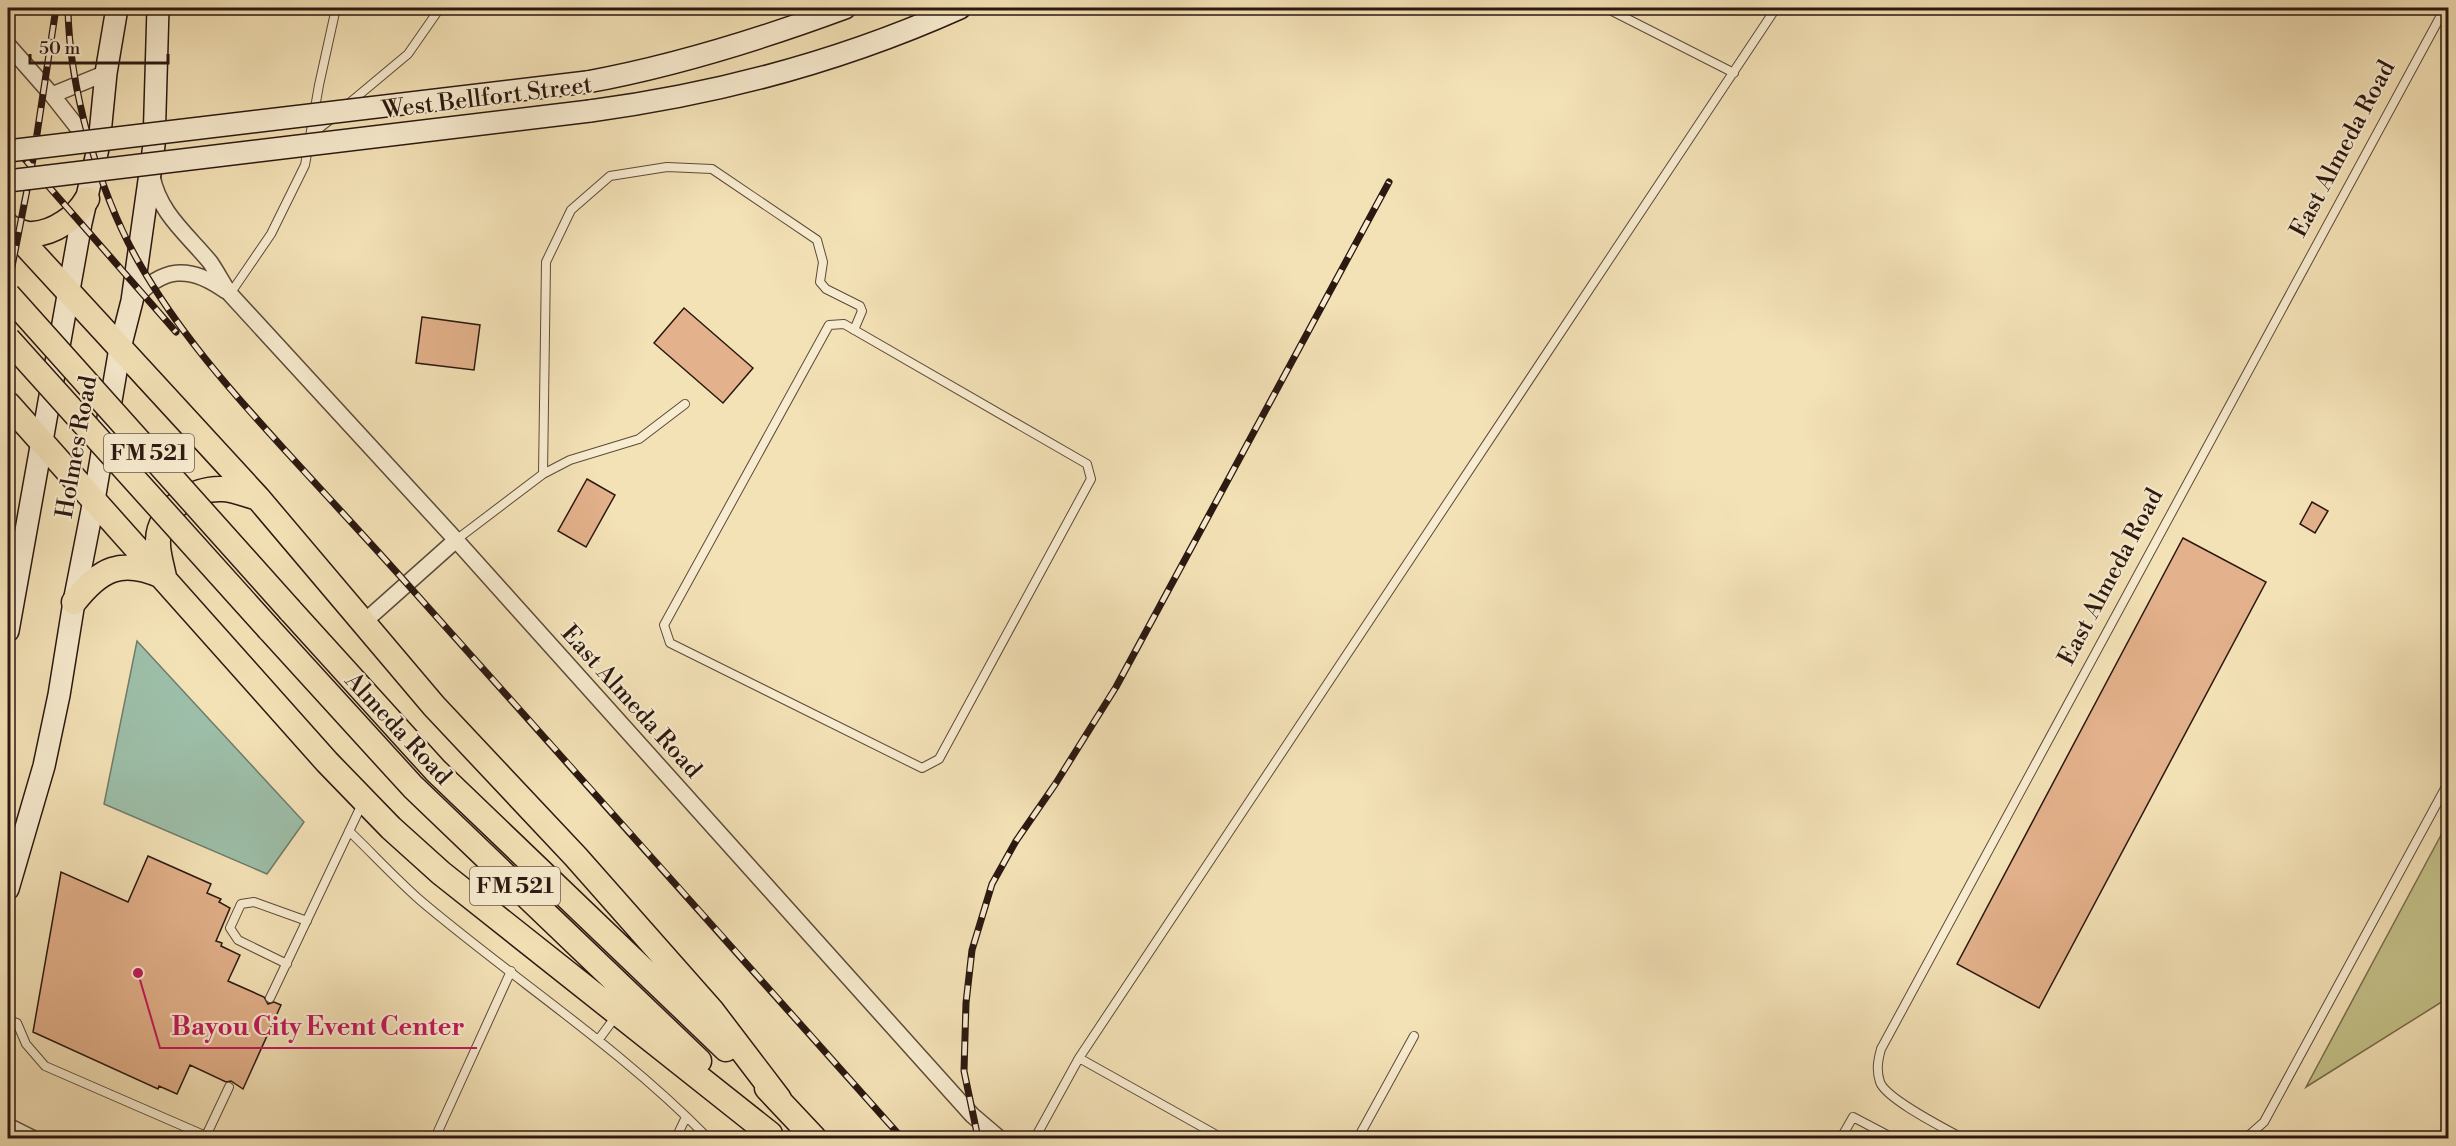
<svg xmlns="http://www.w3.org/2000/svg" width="2456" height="1146" font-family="'Libre Bodoni',serif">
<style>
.green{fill:#c4c189;stroke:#786c4d;stroke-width:1.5}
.water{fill:#9dbfa9;stroke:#6f7c6c;stroke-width:1.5}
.building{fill:#e3b18b;stroke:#2b1811;stroke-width:1.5}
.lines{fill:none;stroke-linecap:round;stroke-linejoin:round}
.service-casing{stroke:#5d4a3a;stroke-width:10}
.minor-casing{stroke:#5d4a3a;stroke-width:18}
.secondary-casing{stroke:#2b1811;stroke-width:24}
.primary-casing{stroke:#2b1811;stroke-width:27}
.service{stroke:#f8ecd0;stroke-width:8}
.minor{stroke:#f8ecd0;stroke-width:15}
.secondary{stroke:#f8ecd0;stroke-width:21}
.primary{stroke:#f4e2b7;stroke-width:24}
.rail-casing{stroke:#2b1811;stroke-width:7}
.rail{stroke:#f8ecd0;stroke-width:4.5;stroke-dasharray:14;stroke-linecap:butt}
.secondary-bridge-casing{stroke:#2b1811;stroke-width:24;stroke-linecap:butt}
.primary-bridge-casing{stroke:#2b1811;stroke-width:27;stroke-linecap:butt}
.secondary-bridge{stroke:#f8ecd0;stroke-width:21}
.primary-bridge{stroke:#f4e2b7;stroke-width:24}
.labels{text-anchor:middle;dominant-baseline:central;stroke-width:4.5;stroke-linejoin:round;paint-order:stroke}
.shield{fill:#f8ecd0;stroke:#68584a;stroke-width:1.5}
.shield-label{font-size:22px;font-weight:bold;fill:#2b1811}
.street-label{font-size:24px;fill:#2b1811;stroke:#f8ecd0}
.leader{fill:none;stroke:#c2185b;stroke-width:2}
.callout-dot{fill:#c2185b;stroke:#f8ecd0;stroke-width:2}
.callout-label{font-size:26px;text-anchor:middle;font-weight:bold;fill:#c2185b;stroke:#f8ecd0;stroke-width:4.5;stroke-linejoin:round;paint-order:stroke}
</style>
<rect width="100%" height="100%" fill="#f4e2b7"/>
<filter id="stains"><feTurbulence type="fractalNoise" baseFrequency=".00333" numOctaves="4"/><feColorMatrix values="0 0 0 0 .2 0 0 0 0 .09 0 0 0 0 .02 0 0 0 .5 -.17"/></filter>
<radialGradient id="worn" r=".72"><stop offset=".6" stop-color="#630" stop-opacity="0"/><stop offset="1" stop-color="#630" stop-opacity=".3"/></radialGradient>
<path class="green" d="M2448,822V998L2306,1087Z"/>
<path class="water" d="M137,641L304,822L267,874L104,804Z"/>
<path class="building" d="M684,308L753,368L723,403L654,343Z
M422,317L480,325L474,370L416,363Z
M587,479L615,495L586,547L558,531Z
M2312,502L2328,511L2315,533L2300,524Z
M2183,538L2266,582L2039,1008L1957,964Z
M148,856L211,884L207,893L221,899L219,902L230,908L216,941L222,943L221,946L240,955L228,981L264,997L268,1004L274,1002L281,1005L243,1089L231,1081L226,1082L190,1065L177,1094L159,1086L158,1089L33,1032L61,872L128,902Z"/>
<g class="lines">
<g class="service-casing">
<path id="service" d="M1606,8L1734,73
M347,105L408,54L440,8
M311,135L331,119
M230,294L271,234L305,165L319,85L336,8
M844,324L1087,464L1091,479L939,759L922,768L670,643L664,625L829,325Z
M543,474L570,460L639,439L685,404
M456,540L543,474L546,262L571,210L610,176L667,167L712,169L817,240L823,262L820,282L826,289L860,306L862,311L854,330
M349,831C373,854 396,879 421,901C517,982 619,1047 708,1138
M287,964L238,940L230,928L241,904L254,902L307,921
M270,998L362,804
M8,1020L17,1023L26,1044L45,1066L206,1136
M599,1039L616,1016
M1079,1058L1222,1138
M205,1138L229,1087
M435,1138L511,971
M676,1138L686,1117
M1035,1138L1079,1058L1776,8
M1358,1138L1414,1036
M1841,1138L1853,1117L1893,1138
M1962,1138C1944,1128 1886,1099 1880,1082C1876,1070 1878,1060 1881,1049L2445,8
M2246,1138L2264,1122L2448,783"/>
</g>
<g class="minor-casing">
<path id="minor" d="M8,45L52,95L93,147
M52,95L106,73
M152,176C159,213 187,234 210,262C217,272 223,284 230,294L456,540L972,1115L999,1138
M132,301C162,267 189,264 226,291
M364,622L456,540
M8,1126L32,1138"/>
</g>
<g class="secondary-casing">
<path id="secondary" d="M587,82C675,66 761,39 845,8
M590,111C718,94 842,61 960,8
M8,631L81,223L99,144L106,73L117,8
M8,889L44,766L59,695L74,602L94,500L120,348L132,301L154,145L158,8"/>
</g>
<g class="primary-casing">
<path id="primary" d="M8,226L258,498L434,706L576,857L712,1011L779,1099
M10,228C16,230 25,235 33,234C54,233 77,217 87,199
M8,404L327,762L391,828L441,873L770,1134
M164,577C162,566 157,552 158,540C159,509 194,488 222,489C233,489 247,495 258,498
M74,602C100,569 121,558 162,576
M290,610L436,771L726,1049
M269,629L413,787L699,1061
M767,1088L814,1138"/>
</g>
<use href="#service" class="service"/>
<use href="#minor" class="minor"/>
<use href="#secondary" class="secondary"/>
<use href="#primary" class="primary"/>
<g class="rail-casing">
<path id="rail" d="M68,8C69,88 99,192 138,261C177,330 230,390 283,448C325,494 368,540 409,586C574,770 738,954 902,1138
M8,140L176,332
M8,287L34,154L56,8
M978,1138L964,1071L966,1003L972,950L992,884L1016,841L1056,783L1116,687L1389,182"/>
</g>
<use href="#rail" class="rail"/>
<g class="secondary-bridge-casing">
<path id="secondary-bridge" d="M8,151L587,82
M8,181L590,111"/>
</g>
<g class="primary-bridge-casing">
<path id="primary-bridge" d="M8,295L290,610
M8,339L269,629"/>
</g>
<use href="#secondary-bridge" class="secondary-bridge"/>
<use href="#primary-bridge" class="primary-bridge"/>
</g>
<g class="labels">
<g class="shield">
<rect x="104" y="434" width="90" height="38" rx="4.5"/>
<rect x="470" y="867" width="90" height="38" rx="4.5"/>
</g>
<g class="shield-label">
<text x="149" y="453">FM 521</text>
<text x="515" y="886">FM 521</text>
</g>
<g class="street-label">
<text transform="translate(487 98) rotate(-7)">West Bellfort Street</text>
<text transform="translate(2343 149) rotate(-62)">East Almeda Road</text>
<text transform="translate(77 447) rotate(-80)">Holmes Road</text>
<text transform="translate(2111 577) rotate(-62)">East Almeda Road</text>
<text transform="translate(631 702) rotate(48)">East Almeda Road</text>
<text transform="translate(398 729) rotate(47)">Almeda Road</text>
</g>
</g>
<path class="leader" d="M138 973L160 1048H477"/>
<circle class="callout-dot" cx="138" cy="973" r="6"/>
<g class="callout-label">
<text x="318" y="1035">Bayou City Event Center</text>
</g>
<rect width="2456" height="1146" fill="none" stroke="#f4e2b7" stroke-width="30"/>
<rect x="9" y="9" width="2438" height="1128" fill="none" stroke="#2b1811" stroke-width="3"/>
<rect x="15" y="15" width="2426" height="1116" fill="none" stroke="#2b1811" stroke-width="1.5"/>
<path d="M30 54v9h138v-9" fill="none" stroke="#2b1811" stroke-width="3"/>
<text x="39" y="54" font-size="18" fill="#2b1811" stroke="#f8ecd0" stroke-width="4.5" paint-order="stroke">50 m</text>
<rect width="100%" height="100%" filter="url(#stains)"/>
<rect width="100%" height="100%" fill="url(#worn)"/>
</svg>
